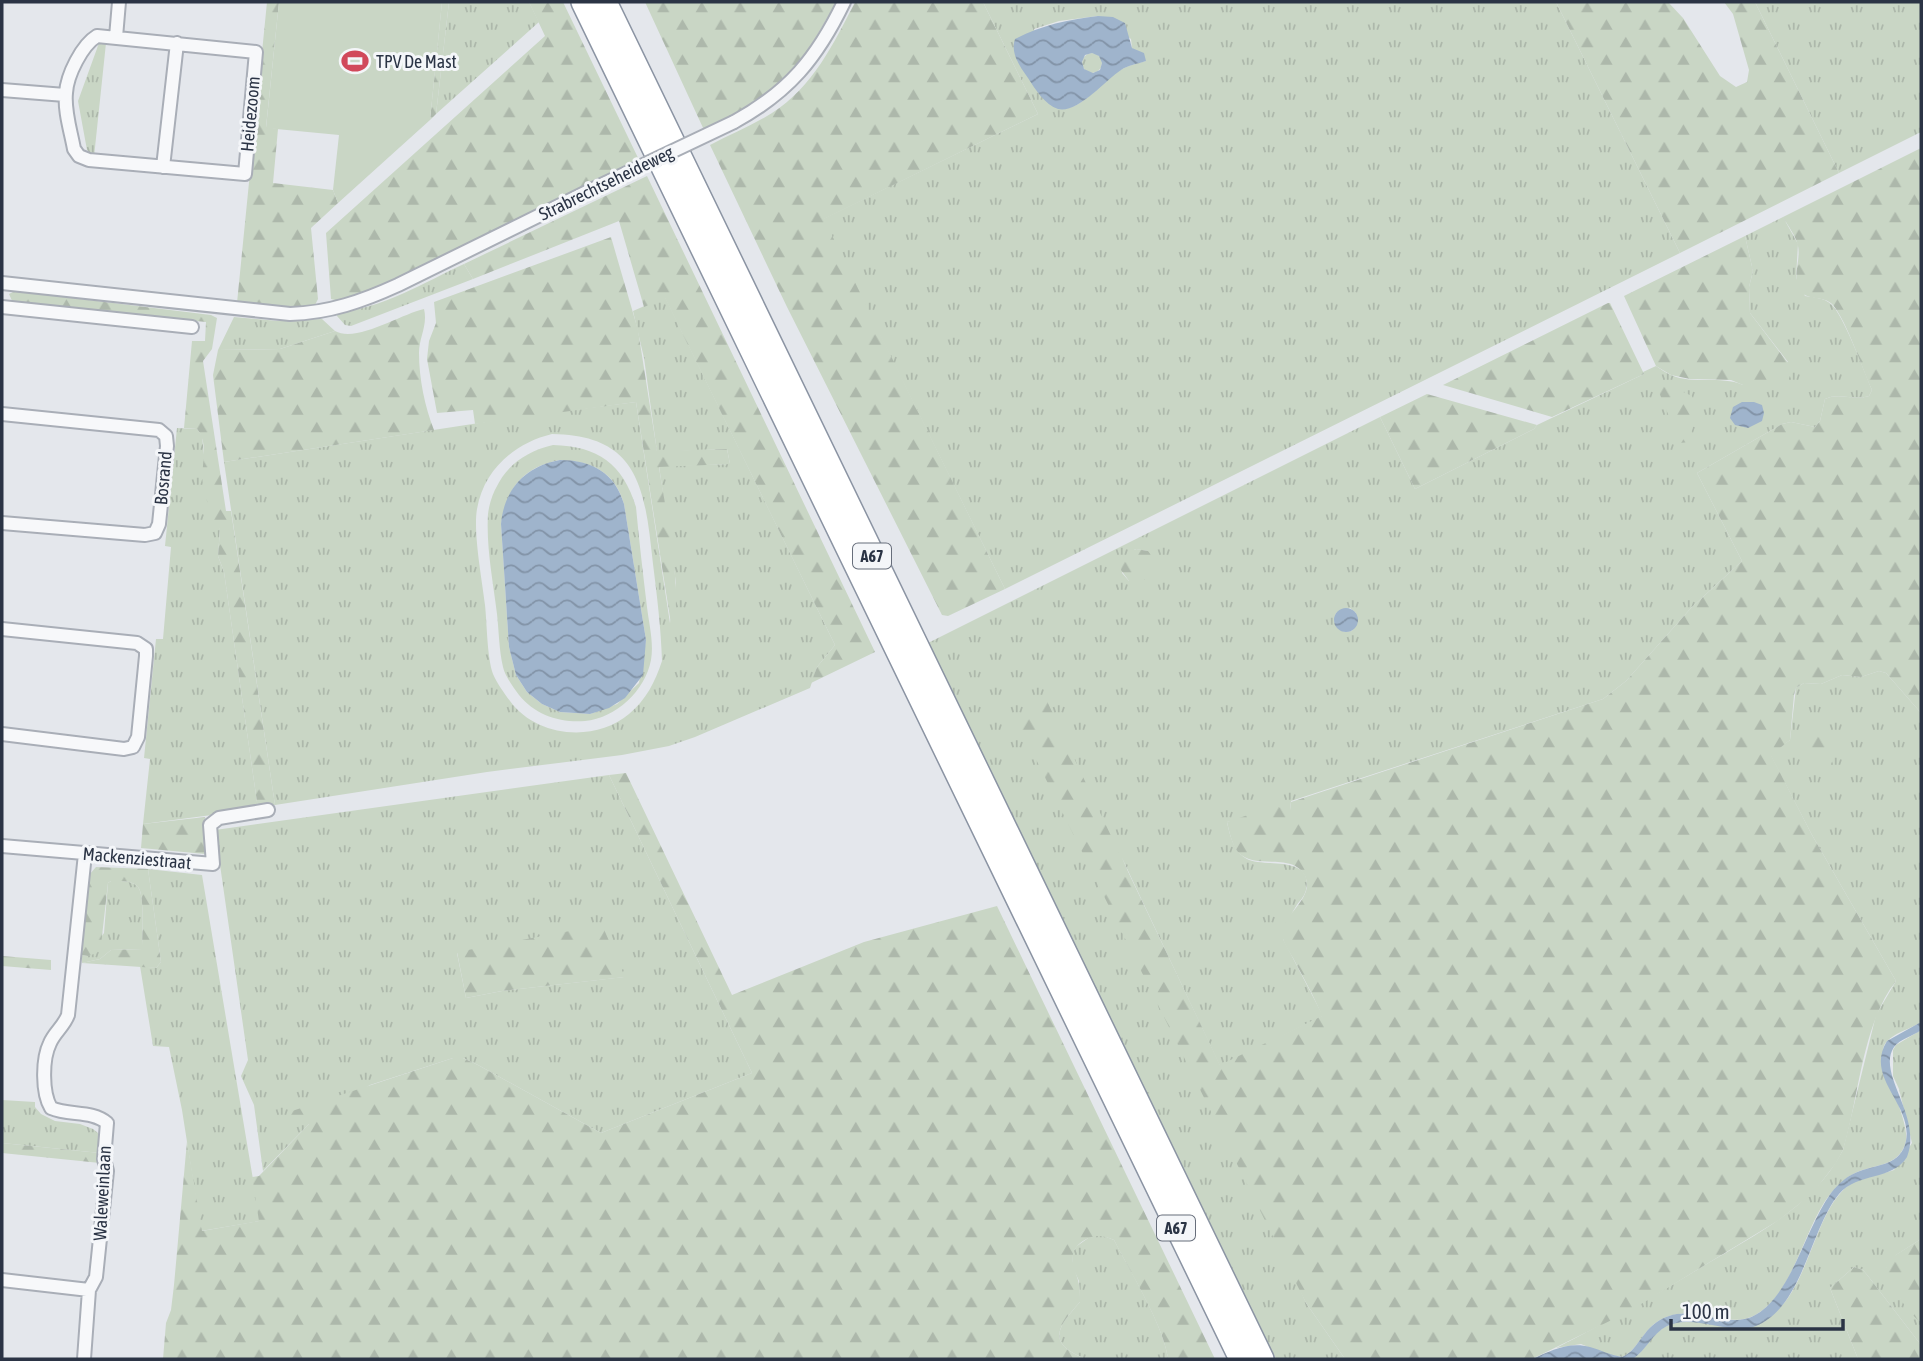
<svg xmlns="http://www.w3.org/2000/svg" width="1923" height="1361" font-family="'Asap Condensed',sans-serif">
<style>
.grass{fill:url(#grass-tufts);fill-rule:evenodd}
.forest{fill:url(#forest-firs)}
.pitch{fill:#c9d6c5}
.water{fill:url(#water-waves);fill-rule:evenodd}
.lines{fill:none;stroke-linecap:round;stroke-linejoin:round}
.street-casing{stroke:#a9aeb7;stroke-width:16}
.highway-casing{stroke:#8b94a3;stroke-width:26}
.street{stroke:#f7f8fa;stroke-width:12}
.highway{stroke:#fff;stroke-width:23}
.street-bridge-casing{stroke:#a9aeb7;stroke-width:16;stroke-linecap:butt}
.street-bridge{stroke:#f7f8fa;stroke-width:12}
.labels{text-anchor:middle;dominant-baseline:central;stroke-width:6;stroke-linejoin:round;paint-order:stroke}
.shield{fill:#f4f6f9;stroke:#676e7b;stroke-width:2}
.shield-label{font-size:16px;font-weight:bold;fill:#2b3445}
.poi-label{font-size:18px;fill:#2b3445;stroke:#f4f6f9;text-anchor:start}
.street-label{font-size:18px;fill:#2b3445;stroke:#f4f6f9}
</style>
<defs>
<pattern id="grass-tufts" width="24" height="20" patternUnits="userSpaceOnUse" patternTransform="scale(1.75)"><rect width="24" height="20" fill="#c9d6c5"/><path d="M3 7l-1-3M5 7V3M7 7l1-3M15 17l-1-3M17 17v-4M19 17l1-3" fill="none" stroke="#adb8ab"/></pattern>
<pattern id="forest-firs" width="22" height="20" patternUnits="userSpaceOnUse" patternTransform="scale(1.75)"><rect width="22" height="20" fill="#c9d6c5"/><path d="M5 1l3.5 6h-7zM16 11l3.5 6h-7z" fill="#adb8ab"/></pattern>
<pattern id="water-waves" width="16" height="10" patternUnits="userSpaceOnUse" patternTransform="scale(1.75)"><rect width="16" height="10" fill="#9fb4cc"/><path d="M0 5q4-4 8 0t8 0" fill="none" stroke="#8293a7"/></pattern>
</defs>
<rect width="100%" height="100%" fill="#e4e7ec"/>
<path class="grass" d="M449,2H529L539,22L436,114Z
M983,2H1556L1680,253L1005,589L823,219L1038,114ZM1098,16L1131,39L1132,48L1146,61C1139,63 1130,65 1124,68C1101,79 1086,110 1058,109L1034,29L1059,21Z
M1755,2H1921V132L1839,173Z
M99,43H106L94,157L87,150L78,101Z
M1082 63a10 10 0 1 1 20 0a10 10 0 1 1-20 0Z
M1783,217L1798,244L1796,278L1805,296C1813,297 1824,298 1831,304C1844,316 1864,371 1872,390L1869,396C1854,401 1839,392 1825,399L1820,421L1815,427L1791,422L1782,424L1697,473L1742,561L1691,608L1626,681L1603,699L1291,801L1290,810L1227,822C1230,836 1234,852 1247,859C1262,868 1314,854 1306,890C1304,898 1299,901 1295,908C1289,917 1286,929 1283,939L1323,1016L1220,1066L1122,858L1291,1269L1306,1303L1345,1359H1276L928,643L1380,417L1415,489L1534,429L1537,425L1644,374L1643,372L1656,366C1661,369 1666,373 1671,375C1694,385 1720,375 1743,385L1788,362L1750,313L1749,287L1753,271L1745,236ZM1135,549L1148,551L1129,581L1122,573ZM1350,608L1356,613L1352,631L1344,632L1334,621L1336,613Z
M464,264L473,279L351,326L345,325L337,316L338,312C379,310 427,281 464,264Z
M665,297L835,645L817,667L810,688L695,737L669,746L622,755L487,772L275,805L224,462L525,416L636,402L670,623L676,583L659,466L730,464L727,449L657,452L644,358L633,311ZM552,434C641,435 645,492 653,564C657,596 661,628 662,661C655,682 646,700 629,714C595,743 536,737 510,701C504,693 497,683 493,674C487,657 487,623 485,605C482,579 473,533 477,509C484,469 515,443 552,434Z
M234,317L278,321L322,319L335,331L280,349L218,350Z
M177,428L197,429L202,436L205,464L203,483L220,529L218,556L224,572L258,809L143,824L150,759L144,758L156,639H163L171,547L165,546Z
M553,445C598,446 623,464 636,507C639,540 643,574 647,607C649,624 654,643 651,660C645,691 616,718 585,721C560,723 535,715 519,695C513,687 505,676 503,667C499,650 499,632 497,614C493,581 486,547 488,514C489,506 492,495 496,488C507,464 528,451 553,445ZM560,460C592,461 615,472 624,504L646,640L639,683L617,704L590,714L560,712L542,704L527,692L516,675L509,647L501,524C507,488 523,467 560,460Z
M1879,671L1886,673L1921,713V1022C1911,1029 1892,1033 1885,1044C1875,1059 1910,1119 1906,1141C1900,1167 1874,1164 1855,1173C1845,1178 1838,1185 1831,1193C1803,1228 1795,1291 1757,1314C1731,1330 1698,1307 1669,1316C1643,1324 1640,1350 1622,1357L1605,1354L1581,1344L1556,1348C1609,1321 1660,1293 1710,1262C1762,1231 1814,1205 1843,1150L1876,1015L1896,981L1812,835L1770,754L1790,740L1796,688L1804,683L1821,684L1842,675L1861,677Z
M609,775L752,1073L601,1133L478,1065L463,1058H453L370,1085L309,1121V1124L263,1171L254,1105L241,1076L248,1060L215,830ZM457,953L624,977L502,991L466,998Z
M148,869L202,875L260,1221L201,1231L182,1110L169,1047L153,1046L140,966L156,968L161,962Z
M111,881C120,881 132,880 138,887C145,895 142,936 142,949L111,950L100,959L82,963V955L88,956L104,933L108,883Z
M1921,1030V1239L1896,1255L1886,1266L1901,1299L1921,1322V1345L1868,1276L1863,1270L1854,1267L1830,1288L1858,1359H1633C1647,1349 1654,1329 1672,1324C1708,1314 1737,1342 1774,1313C1809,1286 1815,1210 1849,1185C1861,1176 1880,1175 1894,1170L1912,1143L1899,1089L1893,1076V1050L1896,1045Z
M2,1100L35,1102V1107L41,1114L55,1121L80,1124L93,1129L98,1133L100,1153L2,1143Z
M1091,1236H1104L1114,1240C1130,1271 1164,1326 1168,1359H1086C1045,1343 1058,1327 1080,1302L1079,1281L1073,1268L1072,1253L1077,1246Z"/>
<path class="forest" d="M267,2H279L266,127L278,129L273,183L333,190L338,203L311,228L318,299L314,307L285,308L237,303Z
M442,2H449L436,114L430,120Z
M529,2H563L640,162L382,288L339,301L331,299L326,233L545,36Z
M645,2H836C819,33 801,65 774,90C754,108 727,118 704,130Z
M855,2H983L1038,114L824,219L1005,589L948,616L942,615L787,307L710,145C731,134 753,125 772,113C813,87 834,43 855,2Z
M1556,2H1668L1683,18L1720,76L1736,87L1747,82L1749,70L1733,14L1724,2H1755L1839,173L1680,253Z
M1921,148V713L1886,673L1879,671L1861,677L1842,675L1821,684L1804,683L1796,688L1794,695L1790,740L1771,755L1812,835L1896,981C1862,1024 1859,1098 1843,1150L1836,1163L1813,1193L1779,1220L1628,1312L1532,1359H1345L1306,1303L1020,727L1025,706L1045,697L1220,1065L1322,1016C1314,996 1303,977 1293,958C1290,953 1285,945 1283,939C1278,915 1316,900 1305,876C1293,851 1254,871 1238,852C1232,845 1229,831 1227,822L1275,806L1290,810L1291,802L1603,699L1626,681L1691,608L1742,561L1697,473L1782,424L1791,422L1815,427L1820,421L1825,399C1839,392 1854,401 1869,396L1872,390C1862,368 1847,322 1833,305C1824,295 1806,301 1799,290C1792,277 1801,260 1798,246C1796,236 1788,226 1783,217Z
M647,176L875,652L811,683L817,667L835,645L665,298L644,307L619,221L473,279L464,264Z
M1745,236L1753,271L1749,287L1750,313L1788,363L1791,373L1788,381L1773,387L1743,385L1731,380L1690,379L1671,375L1656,366L1624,296Z
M611,237L638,330L657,451L727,449L730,464L659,467C663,496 686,604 671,624L636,402L475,424L473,410L437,413L427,359L429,341L436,323L434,302Z
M15,291L211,315L217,318L212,349L203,361L226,511H231L275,805L258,809L224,572L218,556L220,529L214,524C211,512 205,498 203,485C200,466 210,445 197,429L184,428L192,341H205L206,322L13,303L9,294Z
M1608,303H1610L1644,374L1552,417L1443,385Z
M424,309C428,325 419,337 419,353C419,379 425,407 434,430L224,462L213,375L218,350L280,349L335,331C357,343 401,314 424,309Z
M1656,385H1668L1692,396C1695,411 1694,428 1689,442L1680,443Z
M1427,394L1537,425L1534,429L1415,489L1380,417Z
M1136,549L1148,551L1157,561C1154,577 1145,583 1129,581L1121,570C1123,558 1124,554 1136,549Z
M1810,724H1818C1831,733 1838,753 1830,766L1821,767C1812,759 1808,752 1804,739Z
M626,773L732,995L864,942L997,906L1215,1359H1168C1164,1326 1130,1272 1114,1240C1102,1235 1094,1234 1083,1241C1067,1252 1073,1264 1078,1280C1080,1287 1080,1295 1080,1302C1058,1327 1045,1343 1086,1359H163L166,1323L171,1310L174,1285L187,1141L202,1231L259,1221L252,1177L259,1176L309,1124L308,1121H292L289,1112L453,1058H463L478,1065L601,1133L752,1073L609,775Z
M205,817L209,843L205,854L141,848L143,824Z
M96,867L148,869L161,962L156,968L82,963L100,959L111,950L142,949C142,936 145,895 138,887C132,880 120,881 111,881L108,883L101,945L97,953L88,956L82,955L81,941L89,875Z
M602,925L625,977L502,991L466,998L457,952Z
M2,956L51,960V970L2,966Z
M2,1143L100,1153V1163L2,1153Z
M1921,1239V1322C1905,1311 1891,1285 1886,1267V1261Z
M1854,1267L1863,1270L1868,1276L1921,1345V1359H1858L1830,1288Z"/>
<path class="pitch" d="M279,2H442L430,120L338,203L333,190L339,135L266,128Z"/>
<path class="water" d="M1098,16L1113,17L1125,23L1132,48L1144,53L1146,61C1138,64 1128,65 1121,70C1106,80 1077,114 1058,109C1045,105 1035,89 1028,78C1020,67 1010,53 1015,39C1042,25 1067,20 1098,16ZM1092,53L1099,56L1102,63L1100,70L1093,73L1084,69L1082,62L1085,55Z
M1742,402H1754L1762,405L1764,413L1762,421L1748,428L1735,425L1730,418L1733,407Z
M560,460C592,460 615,473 624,504L646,640L643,675L625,698L609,708L590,714L560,712L542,704L527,692L516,675L509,647L501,524C504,489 526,466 560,460Z
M1334 620a12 12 0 1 1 24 0a12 12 0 1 1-24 0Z
M1921,1022V1030C1913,1036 1900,1039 1894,1047C1876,1074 1923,1116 1907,1157C1892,1181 1858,1172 1839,1194C1810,1229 1803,1307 1756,1326C1730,1336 1693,1313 1667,1326C1652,1334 1646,1350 1633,1359H1532C1550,1351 1569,1341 1590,1347C1601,1350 1610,1355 1622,1357C1640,1350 1642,1325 1669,1316C1698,1306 1730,1331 1757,1314C1792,1293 1806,1227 1831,1193C1839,1183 1848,1175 1860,1171C1879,1164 1901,1165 1906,1141C1913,1104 1864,1078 1887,1041Z"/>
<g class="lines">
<g class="street-casing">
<path id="street" d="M97,36L256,52L245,174L89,160L79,156L74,149C71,132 64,111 66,93C67,75 82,45 97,36Z
M116,37L119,2
M2,90L65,95
M734,122C789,92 817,58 844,2
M163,167L177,43
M2,283L290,314C329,313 363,301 398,285L593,189
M2,307L192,327
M2,414L159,430L166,436L167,446L159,524L155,533L145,535L2,523
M2,629L137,643L146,649V656L138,737L133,747L124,749L2,734
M2,846L213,864L210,825L219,818L268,810
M2,1280L89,1290
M84,1359L89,1290L96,1277L107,1171L104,1159L107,1123C92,1110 69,1116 51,1108C42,1093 42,1059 50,1043C54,1033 64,1026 68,1015L85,854"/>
</g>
<g class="highway-casing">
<path id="highway" d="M583,2L1241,1359
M605,2L1262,1359"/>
</g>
<use href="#street" class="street"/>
<use href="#highway" class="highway"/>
<g class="street-bridge-casing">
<path id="street-bridge" d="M593,189L734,122"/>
</g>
<use href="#street-bridge" class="street-bridge"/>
</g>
<defs>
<g id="stadium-bare" transform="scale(2.1)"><path d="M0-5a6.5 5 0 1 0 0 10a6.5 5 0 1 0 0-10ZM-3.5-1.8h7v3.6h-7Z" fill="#d1495b" stroke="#f4f6f9" stroke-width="2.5" paint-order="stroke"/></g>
</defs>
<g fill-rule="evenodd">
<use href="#stadium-bare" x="355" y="61"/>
</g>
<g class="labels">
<g class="shield">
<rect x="853" y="543.5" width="38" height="25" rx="5"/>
<rect x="1157" y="1215.5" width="38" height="25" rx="5"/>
</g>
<g class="shield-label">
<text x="872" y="556">A67</text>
<text x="1176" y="1228">A67</text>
</g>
<g class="poi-label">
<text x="376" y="61">TPV De Mast</text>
</g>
<g class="street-label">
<text transform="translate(250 114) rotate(-85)">Heidezoom</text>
<text transform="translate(606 183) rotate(-26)">Strabrechtseheideweg</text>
<text transform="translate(163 478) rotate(-85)">Bosrand</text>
<text transform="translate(137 858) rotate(5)">Mackenziestraat</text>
<text transform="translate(102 1193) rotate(-87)">Waleweinlaan</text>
</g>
</g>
<rect width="1923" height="1361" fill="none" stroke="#2b3445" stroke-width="7"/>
<path d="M1671 1319v10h172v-10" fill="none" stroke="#2b3445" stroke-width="3.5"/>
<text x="1682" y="1319" font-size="21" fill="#2b3445" stroke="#f4f6f9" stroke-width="5" paint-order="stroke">100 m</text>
</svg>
